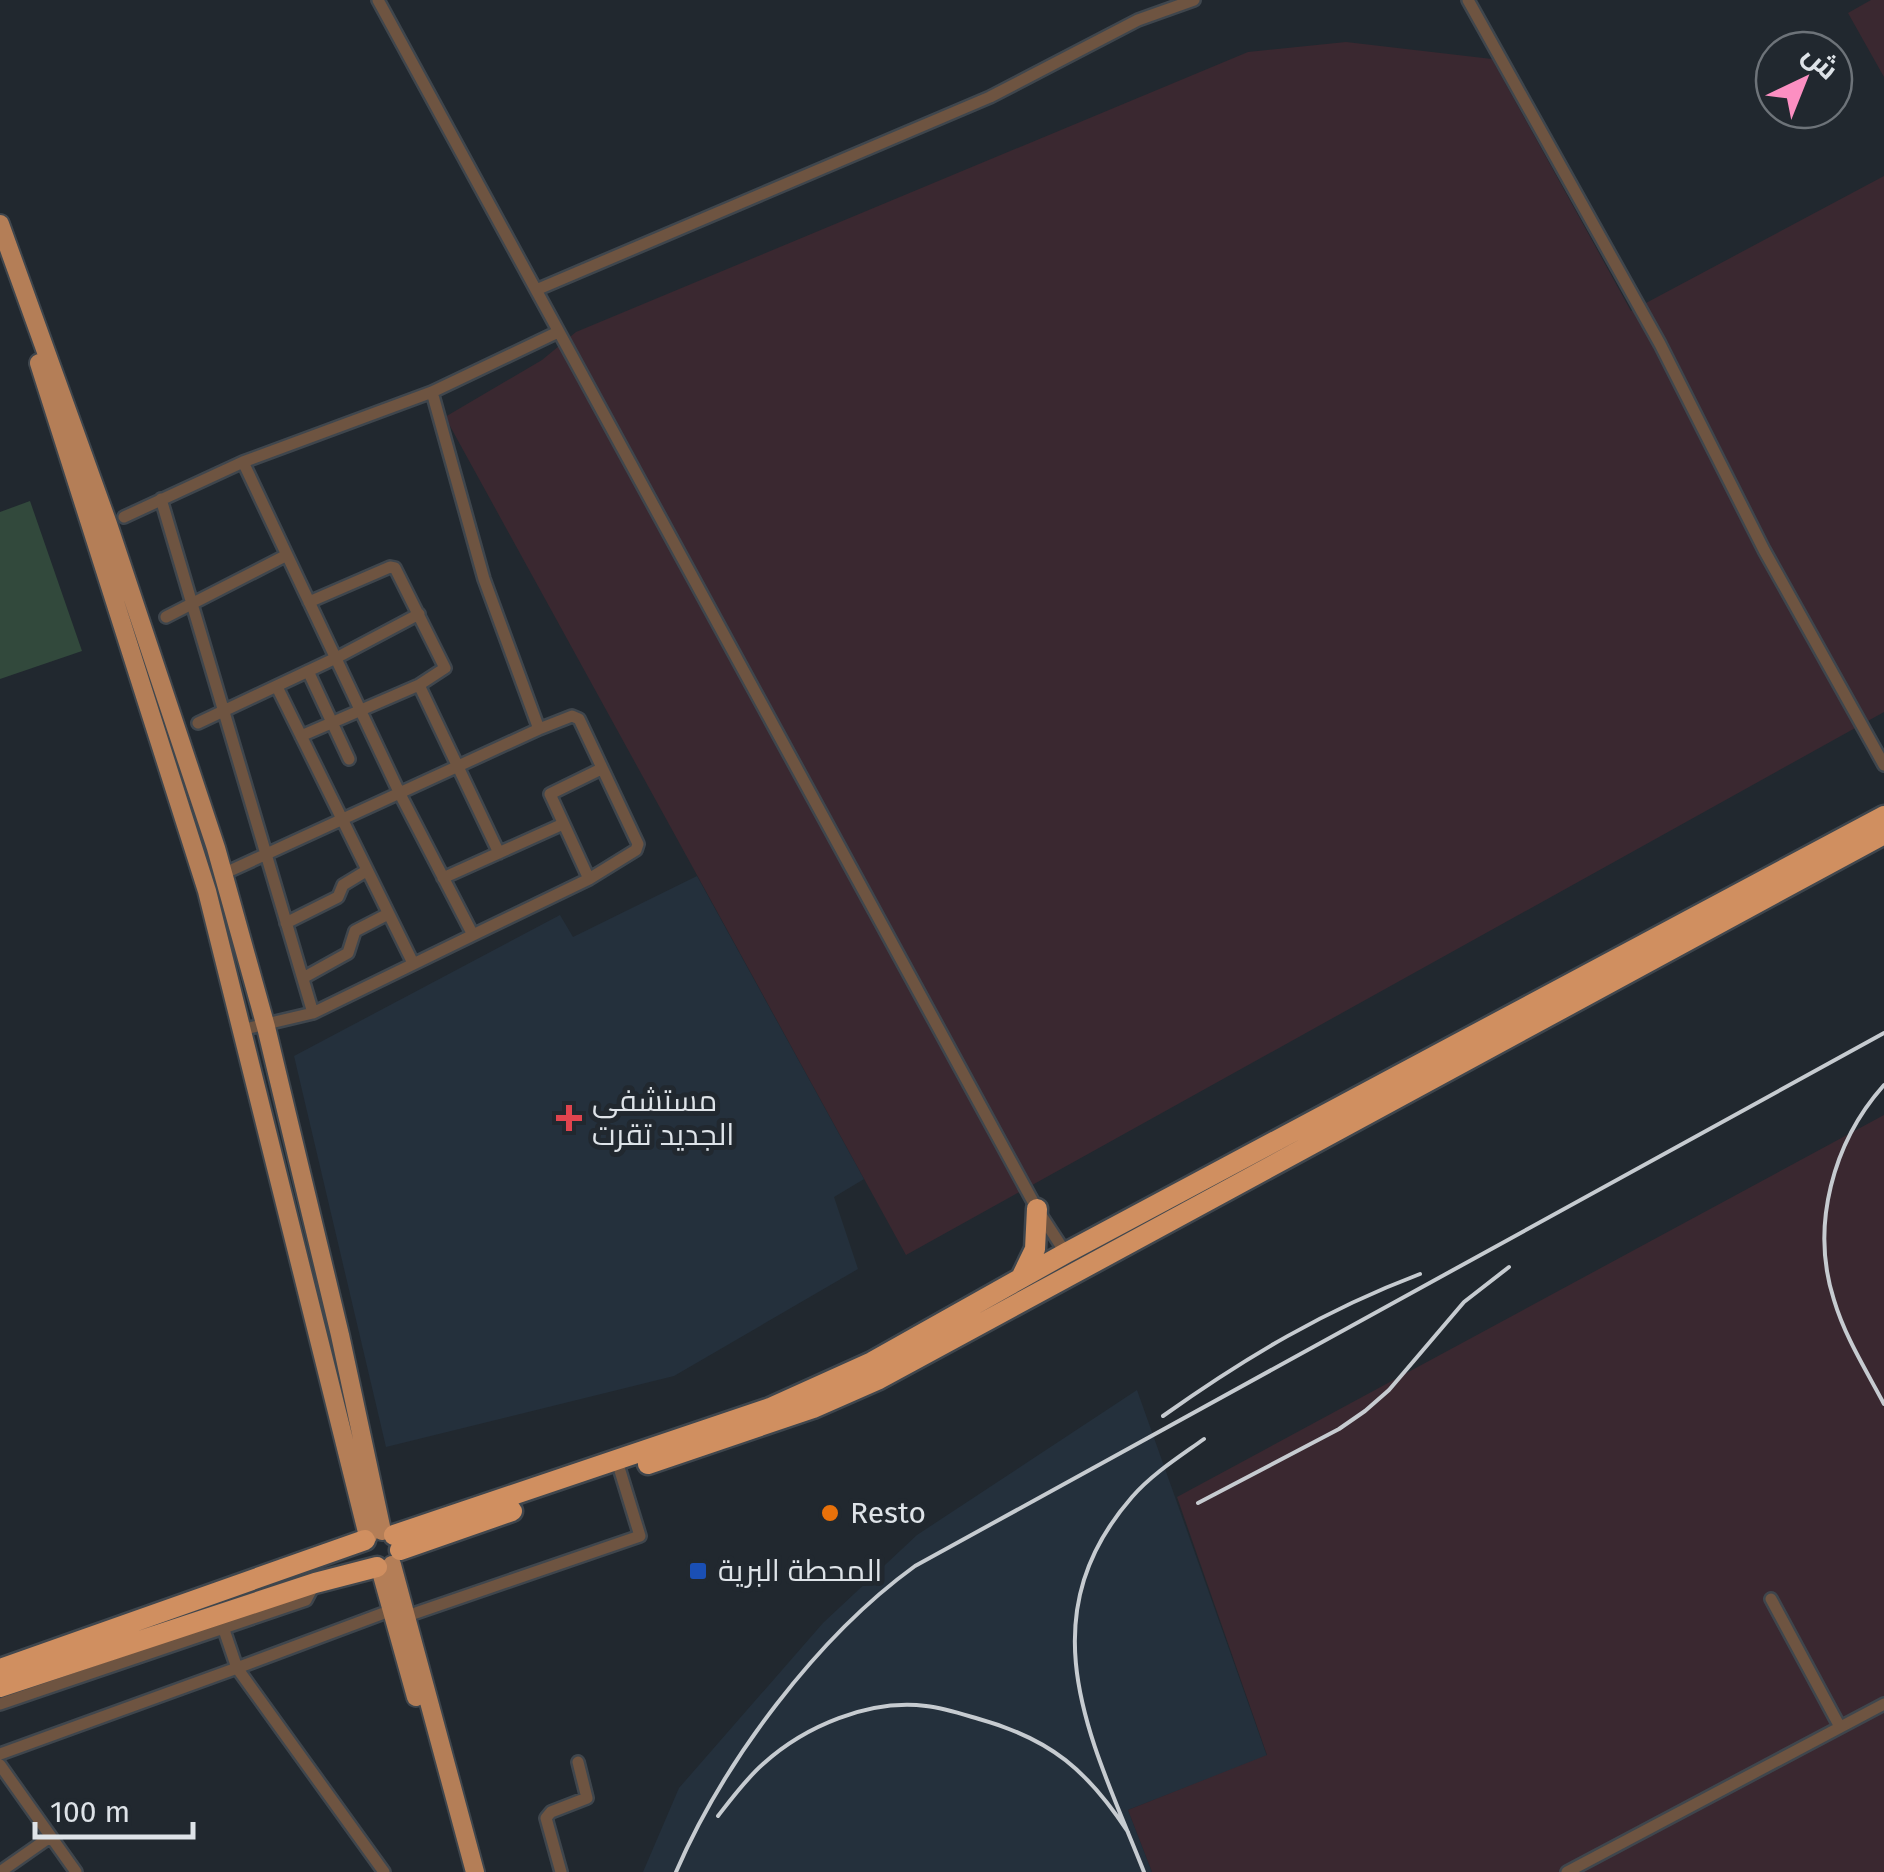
<svg xmlns="http://www.w3.org/2000/svg" width="1884" height="1872" font-family="'Fira Sans',Cairo,sans-serif">
<style>
.built{fill:#24303c}
.industrial{fill:#3a2830}
.green{fill:#32493c}
.lines{fill:none;stroke-linecap:round;stroke-linejoin:round}
.street-casing{stroke:#3f464d;stroke-width:16}
.primary-casing{stroke:#3f464d;stroke-width:22}
.highway-casing{stroke:#3f464d;stroke-width:25}
.street{stroke:#6e5441;stroke-width:11}
.primary{stroke:#b47e57;stroke-width:18}
.highway{stroke:#d08f60;stroke-width:20}
.rail{stroke:#c6cbd0;stroke-width:4}
.health-dot{fill:#e0444e;stroke:#21282f;stroke-width:4}
.food-dot{fill:#e8710a;stroke:#21282f;stroke-width:4}
.transit-dot{fill:#1a4fb4;stroke:#21282f;stroke-width:4}
.labels{text-anchor:middle;dominant-baseline:central;stroke-width:10;stroke-linejoin:round;paint-order:stroke}
.poi-label{font-size:30px;fill:#dee3e8;stroke:#21282f;text-anchor:start}
</style>
<rect width="100%" height="100%" fill="#21282f"/>
<path class="built" d="M697,876L864,1179L834,1197L858,1269L674,1376L386,1447L294,1056L560,915L573,937Z
M1137,1390L1267,1756L1128,1810L1152,1872H643L679,1788L823,1623L917,1535Z"/>
<path class="industrial" d="M1871,0H1884V77L1848,13Z
M1346,42L1492,59L1631,311L1884,176V712L906,1255L445,417L542,360L576,332L1248,52Z
M1884,1115V1872H1152L1128,1810L1267,1755L1177,1497Z"/>
<path class="green" d="M30,501L82,651L0,679V512Z"/>
<g class="lines">
<g class="street-casing">
<path id="street" d="M378,0L1037,1209L1067,1255
M1468,0L1660,344L1764,550L1884,765
M536,290L990,97L1138,20L1194,0
M243,462L432,392L558,332
M161,499L313,1013
M124,517L243,462L400,794L473,935L313,1013L241,1030
M166,617L285,556
M308,671L349,759
M419,685L499,853
M277,687L413,963
M198,723L338,657L419,614
M301,736L419,685L445,668L395,568L390,567L309,602
M223,874L539,729L484,579L432,392
M443,878L563,824
M589,879L550,794L601,769
M286,923L338,897L343,885L366,871
M473,935L589,879L636,850L638,844L579,719L572,716L539,729
M303,978L348,953L355,931L388,914
M1771,1599L1840,1727
M407,1616L640,1536L617,1461
M222,1624L237,1668L392,1610
M0,1704L306,1600L315,1583
M0,1754L237,1668L384,1872
M0,1765L76,1872
M0,1872L50,1837
M561,1872L546,1818L551,1812L587,1798L578,1762
M1567,1872L1884,1704"/>
</g>
<g class="primary-casing">
<path id="primary" d="M0,224L108,524L216,848L266,1027L340,1335L382,1531
M39,363L207,891L368,1536
M392,1565L475,1872
M380,1568L416,1697"/>
</g>
<g class="highway-casing">
<path id="highway" d="M1021,1278L1035,1249L1037,1209
M648,1464L813,1408L879,1379L1884,834
M394,1535L770,1408L872,1362L1066,1253L1884,816
M400,1550L512,1511
M0,1669L365,1540
M0,1687L315,1583L377,1567"/>
</g>
<use href="#street" class="street"/>
<use href="#primary" class="primary"/>
<use href="#highway" class="highway"/>
<path class="rail" d="M1884,1085C1833,1142 1810,1226 1834,1300C1845,1337 1866,1370 1884,1404
M1163,1416C1246,1357 1325,1310 1420,1274
M1198,1503L1339,1429L1365,1411L1389,1390L1464,1302L1509,1267
M718,1816C732,1798 746,1779 763,1764C805,1726 869,1699 926,1706C944,1708 962,1714 979,1719C1051,1739 1088,1771 1128,1832
M676,1872C724,1761 817,1637 915,1566L1884,1033
M1144,1872C1093,1743 1024,1621 1132,1497C1152,1474 1179,1457 1204,1439"/>
</g>
<path class="health-dot" d="M564 1103h10v10h10v10h-10v10h-10v-10h-10v-10h10z"/>
<circle class="food-dot" cx="830" cy="1513" r="10"/>
<rect class="transit-dot" x="688" y="1561" width="20" height="20" rx="5"/>
<g class="labels">
<g class="poi-label">
<text x="592" y="1101">مستشفى<tspan x="592" dy="34">الجديد تقرت</tspan></text>
<text x="850" y="1513">Resto</text>
<text x="718" y="1571">المحطة البرية</text>
</g>
</g>
<g transform="translate(1804 80) rotate(43)"><circle r="48" fill="#21282f" stroke="#6d7379" stroke-width="2.5"/>
<path d="M0-8L18 38L0 25L-18 38Z" fill="#fc8fc2"/>
<text y="-15" font-size="28" font-weight="bold" text-anchor="middle" fill="#dee3e8">ش</text>
</g>
<path d="M35 1822v15h158v-15" fill="none" stroke="#dee3e8" stroke-width="5"/>
<text x="50" y="1822" font-size="30" fill="#dee3e8" stroke="#21282f" stroke-width="8" paint-order="stroke">100 m</text>
</svg>
